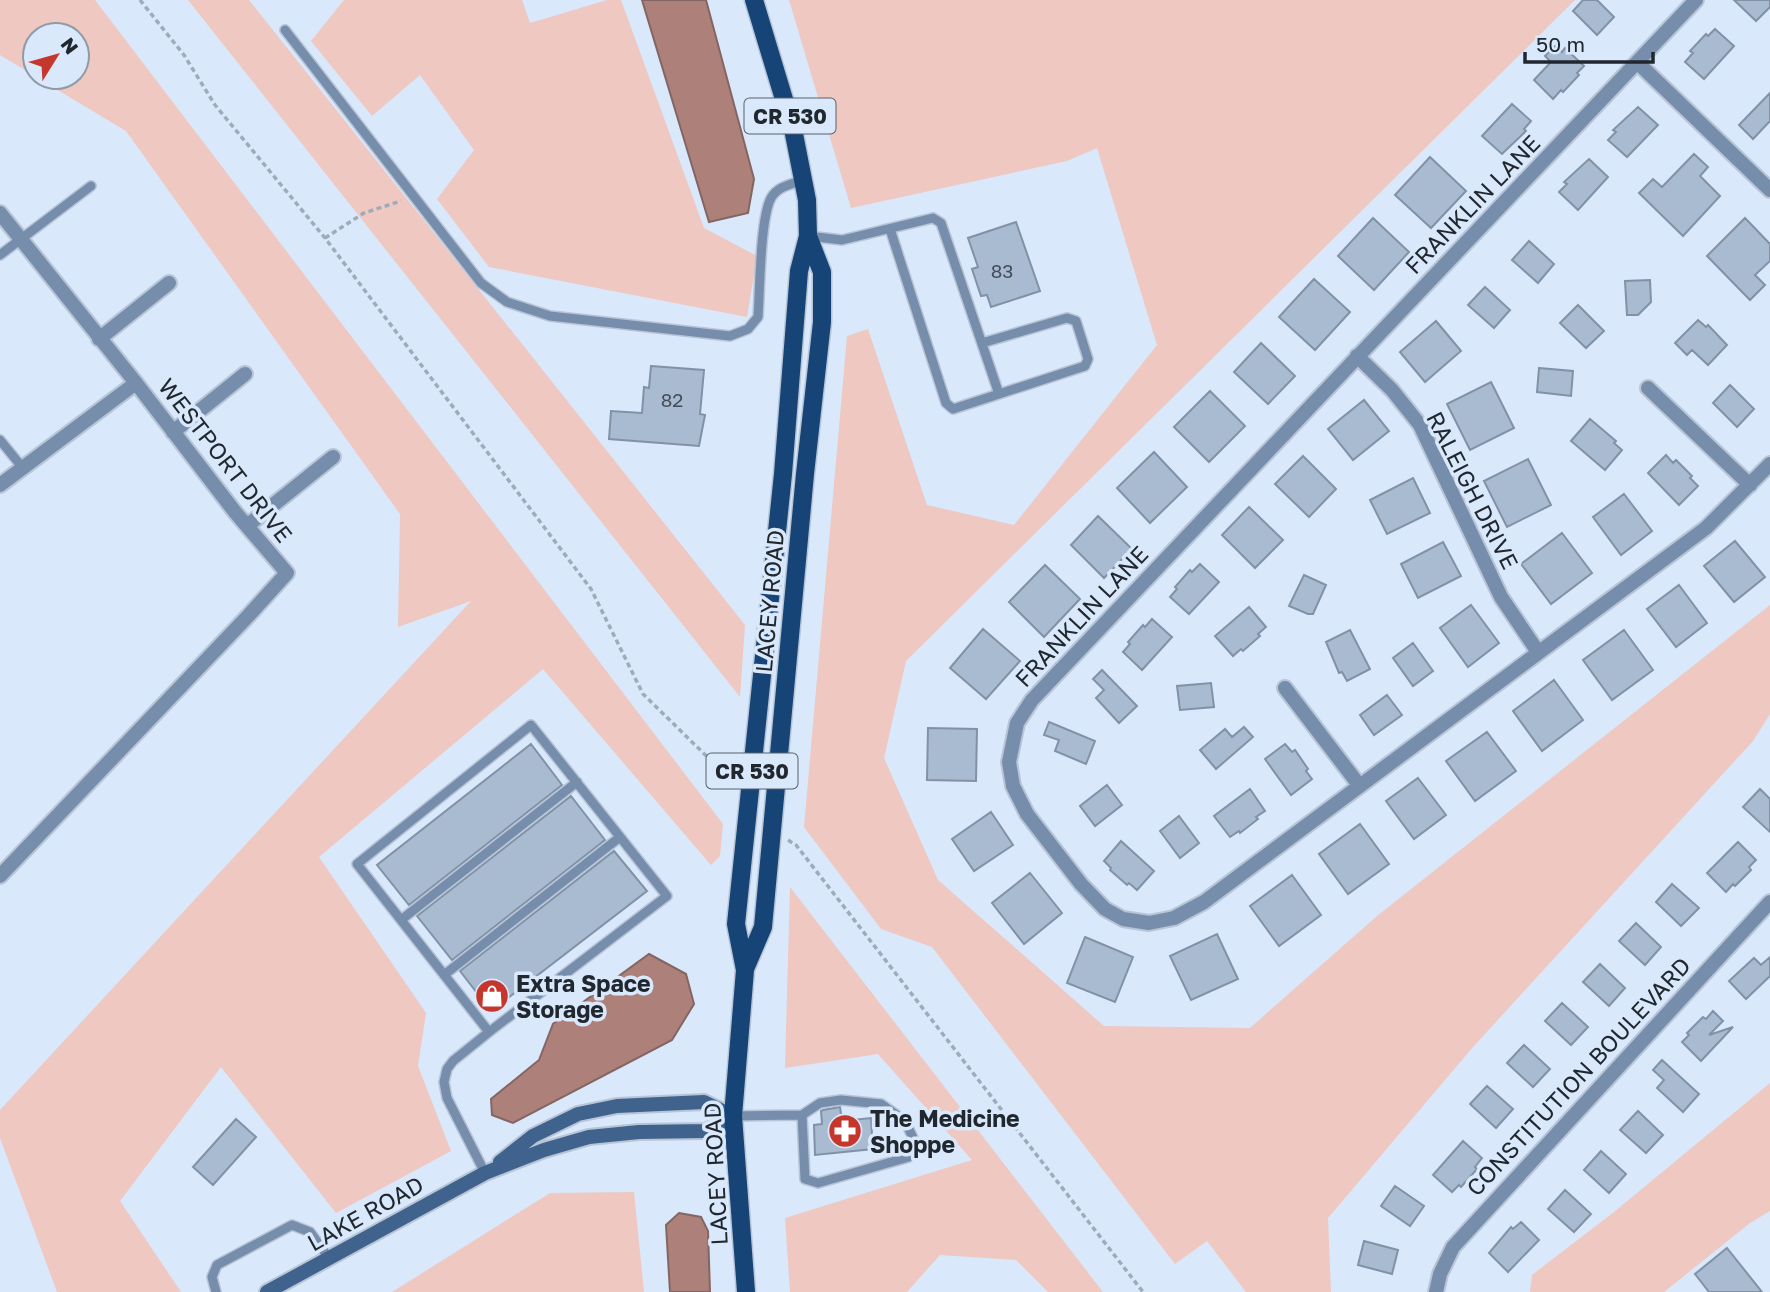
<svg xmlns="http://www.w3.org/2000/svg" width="1770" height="1292" font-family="'Golos Text',sans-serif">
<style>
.green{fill:#eec8c1}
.water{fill:#ad817a;stroke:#836664;stroke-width:2}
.building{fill:#a9bbd1;stroke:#8192a7;stroke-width:2}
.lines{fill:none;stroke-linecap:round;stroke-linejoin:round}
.lane-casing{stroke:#b8c5d6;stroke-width:12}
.street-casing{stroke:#b8c5d6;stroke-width:18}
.secondary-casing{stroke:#b8c5d6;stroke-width:18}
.primary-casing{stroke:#b8c5d6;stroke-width:21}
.path{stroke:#9fabbb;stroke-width:3.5;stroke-dasharray:5 3.5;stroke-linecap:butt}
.lane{stroke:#768eac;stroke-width:9}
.street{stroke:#768eac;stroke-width:14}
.secondary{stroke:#40638d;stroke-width:14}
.primary{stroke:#164476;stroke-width:18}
.labels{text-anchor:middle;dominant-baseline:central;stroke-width:7;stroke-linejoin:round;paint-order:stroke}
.number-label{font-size:19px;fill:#424c58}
.shield{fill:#d9e8fb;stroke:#58616c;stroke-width:2}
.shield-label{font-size:21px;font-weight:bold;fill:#20272f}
.street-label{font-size:23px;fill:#20272f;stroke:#d9e8fb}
.poi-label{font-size:23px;font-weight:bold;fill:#20272f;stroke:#d9e8fb;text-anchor:start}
</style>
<rect width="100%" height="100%" fill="#d9e8fb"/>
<path class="green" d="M0,0H95L723,824L720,856L711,865L543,669L319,857L426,1013L418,1066L451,1151L336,1213L221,1067L120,1201L181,1292H57L0,1138V1110L471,601L398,627L400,514L126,131L36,77H77V35H35V76L0,55Z
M188,0H249L745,625L740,697Z
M344,0H522L530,23L607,0H621L704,228L757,256L747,317L489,267L437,199L474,150L420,75L372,116L311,41Z
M789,0H1575L906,661L884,758L938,880L1104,1026L1250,1028L1377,916L1770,605V714L1753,741L1473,1047L1328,1218L1331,1292H1246L1207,1241L1175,1264L932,947L881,929L804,827L847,336L868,329L927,505L1014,525L1157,345L1097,148L1067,161L851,208Z
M790,887L1103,1292H1048L1016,1260L940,1255L907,1292H790L785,1218L972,1160L878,1054L785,1068Z
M1770,1083V1211L1750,1223L1664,1292H1530L1532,1275L1614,1212Z
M634,1192L644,1292H392L550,1193Z"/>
<path class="water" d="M642,0H706L754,179L748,213L709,222Z
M649,954L686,974L694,1004L672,1040L513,1123L492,1115L491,1099L539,1060L553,1024Z
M679,1213L701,1217L708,1231L710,1292H670L666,1225Z"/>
<path class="building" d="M1583,0H1597L1614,17L1597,35L1573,11Z
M1734,0H1770V7L1756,21Z
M1715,29L1734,46L1704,79L1685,62L1693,53L1690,51L1706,34L1708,36Z
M1555,46L1562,52L1565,48L1584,66L1577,73L1579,75L1563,92L1561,90L1553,99L1534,80L1551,62L1545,56Z
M1770,93V121L1753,139L1739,125Z
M1512,104L1531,121L1524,129L1526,131L1502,154L1482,136Z
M1638,107L1658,125L1627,157L1608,140L1616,132L1613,130Z
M1694,154L1708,167L1700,176L1720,196L1683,236L1639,193L1653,179L1662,187Z
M1430,157L1466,191L1431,228L1395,195Z
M1589,159L1608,177L1578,210L1559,192L1567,184L1564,182Z
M1373,218L1409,252L1374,290L1338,256Z
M1745,218L1770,244V261L1755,275L1765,285L1750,300L1707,256Z
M1016,222L1040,291L991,307L987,295L981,296L972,269L978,267L968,238Z
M1529,241L1554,264L1538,283L1512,260Z
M1314,279L1350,312L1315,350L1279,317Z
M1650,280L1651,302L1638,315H1627L1625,281Z
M1485,287L1510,310L1494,328L1468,305Z
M1578,305L1604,331L1586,348L1560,323Z
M1698,320L1706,327L1708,325L1727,345L1708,365L1692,350L1687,355L1675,343Z
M1436,321L1461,351L1425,382L1400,352Z
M1261,343L1295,376L1268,404L1234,372Z
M651,366L704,370L700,414L705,415L699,446L609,439L611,411L642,413L644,387L649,388Z
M1539,368L1573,371L1571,396L1537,392Z
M1491,382L1514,428L1470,450L1447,404Z
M1730,385L1754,409L1737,427L1713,403Z
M1210,391L1245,426L1209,462L1174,427Z
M1364,400L1389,431L1353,460L1328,429Z
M1590,419L1616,441L1614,443L1622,450L1605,470L1571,441Z
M1154,452L1187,487L1150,523L1117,488Z
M1666,455L1673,463L1676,460L1692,476L1690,478L1698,486L1679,505L1648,473Z
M1303,456L1336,489L1309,517L1275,484Z
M1528,459L1551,505L1507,527L1484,481Z
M1413,478L1430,513L1387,534L1370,500Z
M1624,494L1652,531L1621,555L1593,517Z
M1249,507L1283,540L1255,568L1222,535Z
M1098,516L1132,549L1104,578L1071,545Z
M1562,533L1592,573L1551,604L1521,564Z
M1735,541L1765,577L1734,602L1704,566Z
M1443,542L1461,576L1418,598L1401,564Z
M1200,564L1219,582L1189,614L1170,597L1177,589L1175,587L1190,570L1192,572Z
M1045,565L1080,599L1044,637L1009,602Z
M1304,575L1326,585L1313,614H1308L1289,606Z
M1679,585L1707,623L1676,647L1647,609Z
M1471,605L1499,643L1468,667L1440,628Z
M1249,607L1266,627L1258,634L1260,636L1243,651L1241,649L1233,656L1215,636Z
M1152,619L1172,637L1142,670L1123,652L1130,644L1128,642L1143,625L1145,627Z
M983,629L1020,661L986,699L950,668Z
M1350,630L1370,669L1347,681L1342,672L1339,673L1326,642Z
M1624,630L1653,670L1612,700L1583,660Z
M1413,643L1433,671L1413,686L1393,658Z
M1102,670L1137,706L1119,723L1096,698L1104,690L1093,679Z
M1554,680L1583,720L1542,751L1513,711Z
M1211,683L1214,707L1180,710L1177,686Z
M1387,695L1402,715L1374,735L1360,715Z
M1049,722L1095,741L1086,764L1055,751L1059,740L1044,735Z
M1244,727L1253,737L1216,769L1200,750L1225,729L1232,737Z
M928,728L977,729L976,781L927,780Z
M1487,732L1516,771L1475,801L1446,761Z
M531,744L562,785L409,905L377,865Z
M1285,744L1292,752L1295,750L1308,769L1306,771L1312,779L1291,795L1265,759Z
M1418,778L1446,815L1414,839L1386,801Z
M1107,785L1122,805L1095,826L1080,806Z
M1250,789L1265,811L1256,817L1258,819L1240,833L1239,831L1230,837L1214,816Z
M1760,789L1770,799V832L1743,807Z
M571,796L605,840L452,960L417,916Z
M991,812L1013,845L974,871L952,839Z
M1179,816L1199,843L1180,858L1160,831Z
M1360,824L1389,864L1348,894L1319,854Z
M1121,841L1154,871L1137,890L1129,883L1127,885L1110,870L1111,868L1104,861Z
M1738,842L1756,860L1749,867L1751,870L1735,886L1733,884L1726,892L1707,873Z
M614,851L647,891L491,1011L460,971Z
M1030,873L1062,913L1024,944L992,903Z
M1292,875L1321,915L1279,946L1250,906Z
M1672,884L1699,908L1681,926L1656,902Z
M1636,923L1661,947L1645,965L1619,941Z
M1217,934L1238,979L1191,1000L1170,956Z
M1085,937L1133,957L1115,1002L1067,983Z
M1770,957V976L1746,999L1729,981L1754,958L1761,965Z
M1600,964L1625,988L1609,1006L1583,982Z
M1562,1003L1588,1027L1571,1045L1545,1021Z
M1713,1011L1723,1021L1709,1035L1733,1027L1701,1061L1682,1042L1689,1035L1687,1033L1703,1017L1706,1019Z
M1524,1045L1550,1069L1533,1087L1507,1063Z
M1662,1060L1699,1094L1683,1112L1657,1088L1664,1080L1653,1070Z
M1487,1086L1513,1109L1496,1128L1470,1104Z
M840,1107L842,1121L871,1118L873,1149L815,1155L814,1125L822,1124L821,1111L823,1110Z
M1638,1111L1663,1135L1646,1153L1620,1130Z
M236,1119L256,1137L213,1185L193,1167Z
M1463,1141L1482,1158L1475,1167L1477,1169L1461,1187L1459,1185L1452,1192L1433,1175Z
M1601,1151L1626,1174L1609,1193L1584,1170Z
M1395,1186L1424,1206L1410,1226L1381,1206Z
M1565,1190L1591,1214L1574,1232L1548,1209Z
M1521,1222L1539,1240L1508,1272L1489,1253L1511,1227L1513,1229Z
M1364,1241L1398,1250L1392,1274L1358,1265Z
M1727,1248L1762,1292H1709L1695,1274Z"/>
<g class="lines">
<g class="lane-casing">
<path id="lane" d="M285,30L481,283L507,302L550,316L730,336L748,329L758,317C760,290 760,219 771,198C778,186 792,184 803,180
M808,236L842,240L933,218L941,223L999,394L953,409L946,403L890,229
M0,255L91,186
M982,343L1067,318L1076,321L1088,359L1085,366L999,394
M0,440L22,467
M401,920L577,782
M444,975L620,837
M733,1116L802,1115L820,1103L841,1100L881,1104L905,1121L914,1140L909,1157L818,1183L805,1179L802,1115
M485,1173L447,1098L444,1082L447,1069L453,1061L489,1032L667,896L531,725L357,864L489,1032
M216,1292L212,1277L217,1265L292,1225L310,1232L329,1258"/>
</g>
<g class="street-casing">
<path id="street" d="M1696,0L1032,700L1017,723L1009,762L1013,786L1027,814L1081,884L1105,909L1123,919L1149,923L1174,918L1204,902L1706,528L1770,464
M1638,63L1770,190
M0,213L136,383L235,512L287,573L249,615L0,876
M99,339L169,283
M1357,356L1392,390L1420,425L1501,597L1538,652
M1648,388L1750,485
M173,432L245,374
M0,485L136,383
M247,526L333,457
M1285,688L1359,785
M1436,1292L1440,1274L1453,1247L1770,902"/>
</g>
<g class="secondary-casing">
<path id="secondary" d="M500,1162L533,1136L578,1114L617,1106L704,1102L733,1116
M267,1292L485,1173L544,1150L589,1137L639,1132L706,1131L733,1116"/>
</g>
<g class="primary-casing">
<path id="primary" d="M745,969L763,927L805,474L822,322V272L808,236
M746,1292L733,1116L745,970L736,924L783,474L799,271L808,236L807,200L793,129L754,0"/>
</g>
<path class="path" d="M140,0L184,55L215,105L325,238L591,589L643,694L733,782
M325,238L364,213L401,201
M788,840L796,845L1143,1292"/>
<use href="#lane" class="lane"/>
<use href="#street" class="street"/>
<use href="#secondary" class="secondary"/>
<use href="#primary" class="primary"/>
</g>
<defs>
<g id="shop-disc" transform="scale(1.75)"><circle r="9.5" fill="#c5372d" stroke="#d9e8fb"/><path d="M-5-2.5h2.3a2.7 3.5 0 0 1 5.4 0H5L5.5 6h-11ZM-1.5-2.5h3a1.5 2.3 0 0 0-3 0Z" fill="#fff"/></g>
<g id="pharmacy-disc" transform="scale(1.75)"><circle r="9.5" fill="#c5372d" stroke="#d9e8fb"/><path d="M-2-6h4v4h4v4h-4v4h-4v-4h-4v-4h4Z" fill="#fff"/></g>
</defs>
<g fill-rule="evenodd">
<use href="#shop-disc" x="492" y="996"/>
<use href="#pharmacy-disc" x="845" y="1131"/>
</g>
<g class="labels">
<g class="number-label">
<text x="1002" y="270">83</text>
<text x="672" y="399">82</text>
</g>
<g class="shield">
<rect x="744.5" y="98.5" width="91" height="35" rx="5"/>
<rect x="706.5" y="753.5" width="91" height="35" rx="5"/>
</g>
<g class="shield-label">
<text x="790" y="116">CR 530</text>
<text x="752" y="771">CR 530</text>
</g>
<g class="street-label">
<text transform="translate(1472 204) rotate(-46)">FRANKLIN LANE</text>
<text transform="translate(226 460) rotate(52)">WESTPORT DRIVE</text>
<text transform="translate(1473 490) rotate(63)">RALEIGH DRIVE</text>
<text transform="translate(769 601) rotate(-85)">LACEY ROAD</text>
<text transform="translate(1081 616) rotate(-47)">FRANKLIN LANE</text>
<text transform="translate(1578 1076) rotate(-47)">CONSTITUTION BOULEVARD</text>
<text transform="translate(715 1174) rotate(-93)">LACEY ROAD</text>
<text transform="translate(365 1213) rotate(-29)">LAKE ROAD</text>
</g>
<g class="poi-label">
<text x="516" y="983">Extra Space<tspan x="516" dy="26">Storage</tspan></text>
<text x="870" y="1118">The Medicine<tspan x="870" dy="26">Shoppe</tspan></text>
</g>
</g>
<g transform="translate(56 56) rotate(53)"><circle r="33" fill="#d9e8fb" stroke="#8f9ba9" stroke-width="2"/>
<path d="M0-5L12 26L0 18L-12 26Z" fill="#c5372d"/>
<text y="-10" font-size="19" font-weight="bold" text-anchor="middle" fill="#20272f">N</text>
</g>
<path d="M1525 52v10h128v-10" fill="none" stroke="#20272f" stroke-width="3.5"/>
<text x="1536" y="52" font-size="21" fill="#20272f" stroke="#d9e8fb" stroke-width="5" paint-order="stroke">50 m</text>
</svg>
